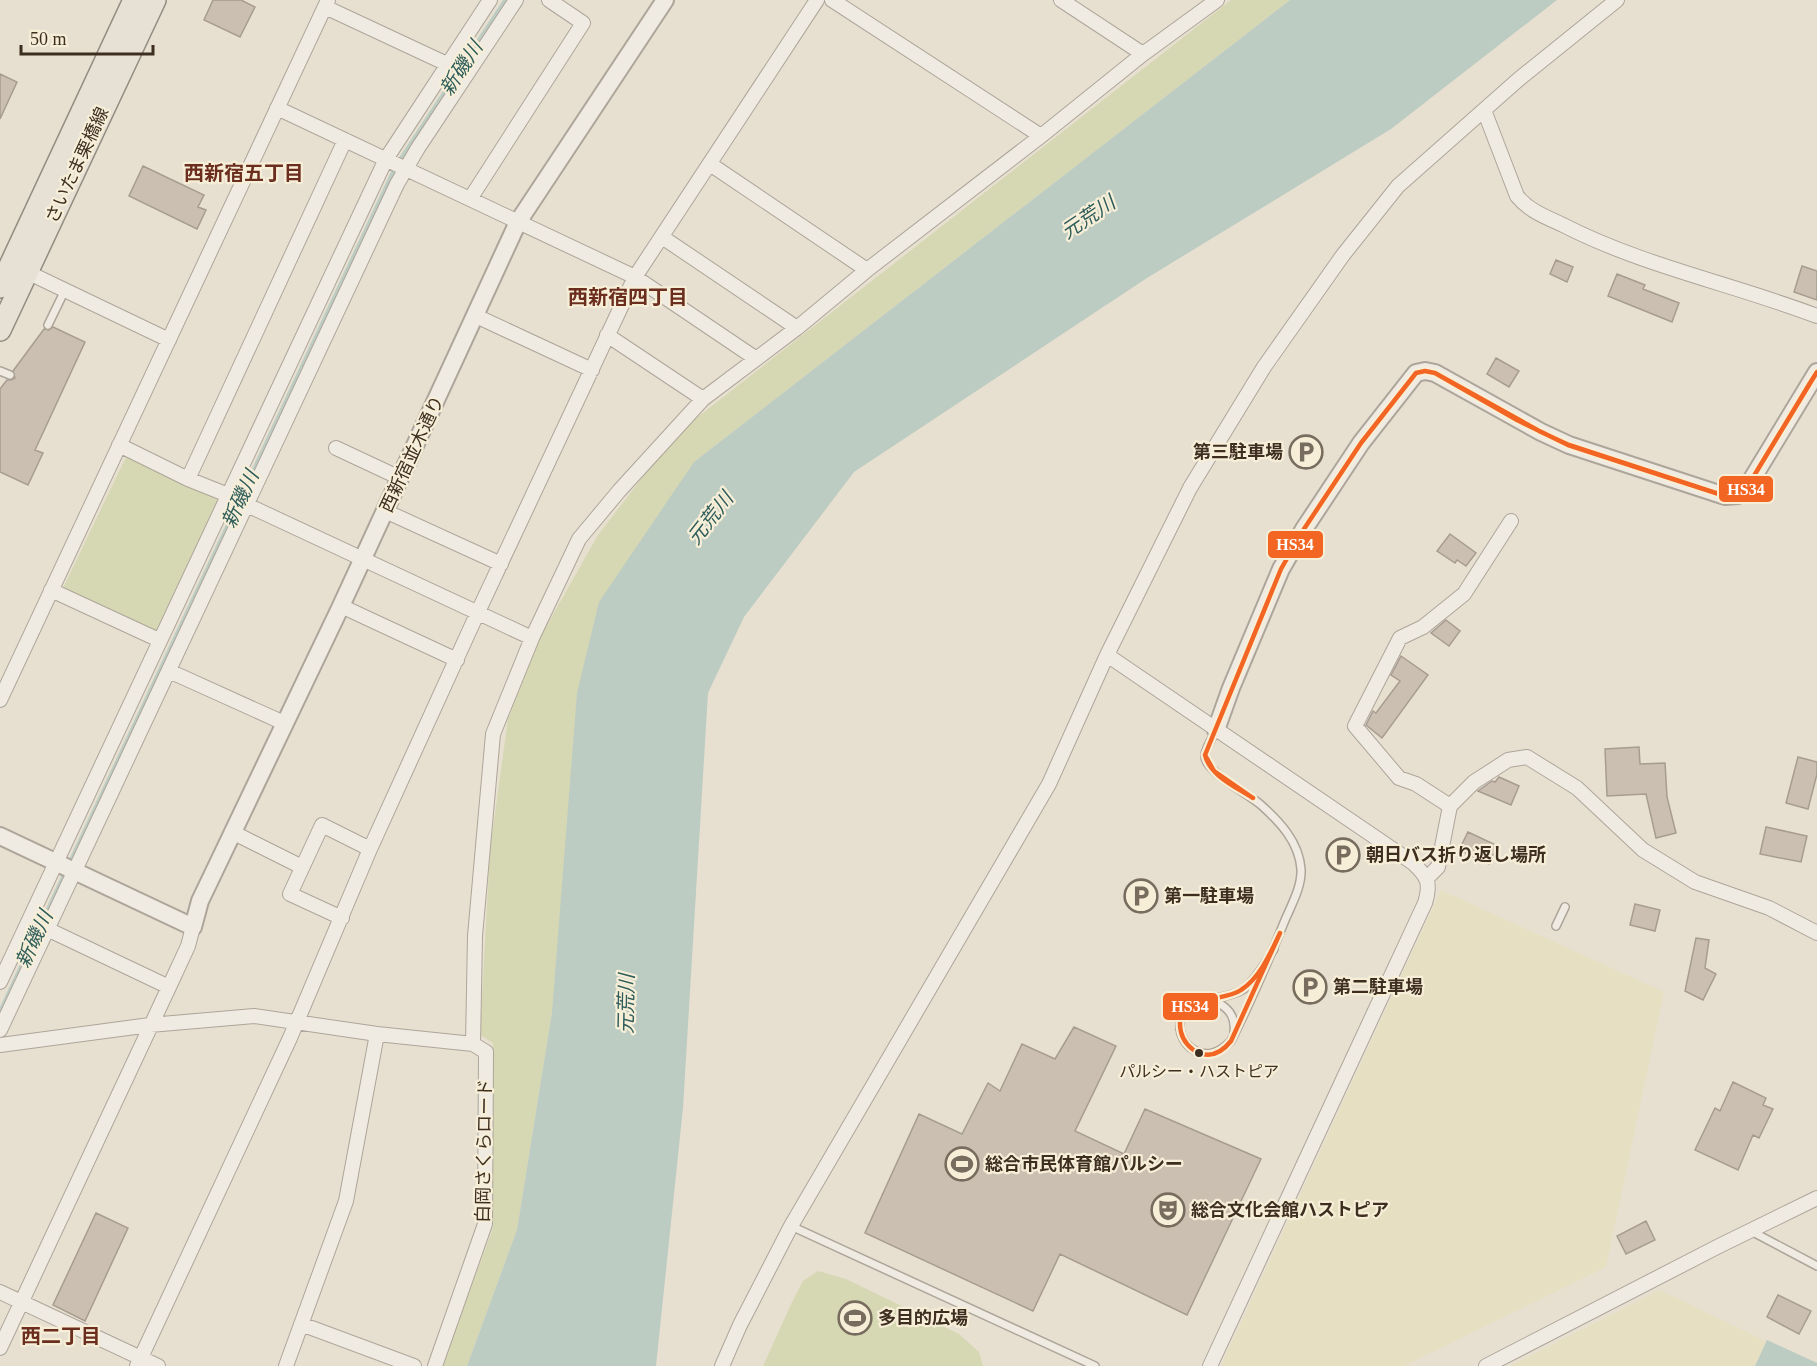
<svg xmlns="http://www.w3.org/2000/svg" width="1817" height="1366" font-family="'Times New Roman','Noto Sans JP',serif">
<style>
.farmland{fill:#e6dfc2}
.green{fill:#d6d7b3}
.water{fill:#bcccc2}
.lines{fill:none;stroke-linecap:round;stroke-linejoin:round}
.stream{stroke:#bcccc2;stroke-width:5}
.building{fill:#cbbfb2;stroke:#a89c90;stroke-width:1.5}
.service-casing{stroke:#ada599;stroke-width:10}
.minor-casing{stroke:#ada599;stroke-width:16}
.tertiary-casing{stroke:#ada599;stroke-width:20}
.primary-casing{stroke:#928b80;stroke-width:24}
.service{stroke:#efebe3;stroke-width:7}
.minor{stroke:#efebe3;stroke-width:14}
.tertiary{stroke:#efebe3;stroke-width:16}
.primary{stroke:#e6e1d4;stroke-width:21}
.bus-1-casing{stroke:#f7eed8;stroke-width:9}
.bus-1{stroke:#f26522;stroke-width:4.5}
.bus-dot{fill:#3d2e20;stroke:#f7eed8;stroke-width:2}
.labels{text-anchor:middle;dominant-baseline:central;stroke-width:4.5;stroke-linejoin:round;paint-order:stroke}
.bus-label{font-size:16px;fill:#3d2e20;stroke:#f7eed8}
.street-label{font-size:18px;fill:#3d2e20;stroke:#f7eed8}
.poi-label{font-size:18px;font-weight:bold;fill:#3d2e20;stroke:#f7eed8;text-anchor:start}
.water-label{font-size:20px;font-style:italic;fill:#2f5d5a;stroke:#f7eed8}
.neighbourhood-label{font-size:20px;font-weight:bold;fill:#6b2e1e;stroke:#f7eed8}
.line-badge{stroke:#f7eed8;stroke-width:2}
.badge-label{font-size:16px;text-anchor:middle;font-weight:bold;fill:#fff}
</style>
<rect width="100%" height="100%" fill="#e7e0d1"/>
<path class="farmland" d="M1441,890L1664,992L1606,1267L1404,1366H1221Z
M1660,1290L1817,1366H1510Z"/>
<path class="green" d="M1231,0H1290L694,462L552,1012L517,1230L467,1366H442L493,1228V1043L480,1035L490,850L508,719L538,641L598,535L676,434Z
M127,455L224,501L160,635L63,588Z
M818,1271L846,1279L959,1334L979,1352L983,1366H763L792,1302L803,1281Z"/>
<path class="water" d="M1290,0H1557L1391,129L1147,278L854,472L744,617L708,693L683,1108L656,1366H467L517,1230L552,1012L577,693L599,602L694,462Z
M1767,1340L1817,1363V1366H1755Z"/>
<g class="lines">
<path class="stream" d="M0,1013L396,167L506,0"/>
</g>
<path class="building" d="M213,0H241L255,7L240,37L204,20Z
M0,74L17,82L0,119Z
M143,166L204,195L198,207L206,210L197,229L129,196Z
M1556,260L1573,267L1567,282L1550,274Z
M1802,266L1817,271V300L1794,292Z
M1617,274L1645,285L1643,289L1679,303L1672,322L1608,296Z
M53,327L85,342L35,450L43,453L28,485L0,472V389L7,380H11L15,378L13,371L44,329L49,330Z
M1496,358L1519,371L1509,387L1487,374Z
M1450,534L1476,553L1466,566L1457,560L1455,563L1437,551Z
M1446,620L1460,631L1449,646L1431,633Z
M1401,656L1428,675L1382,738L1366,725L1373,711L1376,713L1400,681L1391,675Z
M1639,747L1640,764L1665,763L1667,797L1676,833L1656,838L1646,794L1607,796L1605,749Z
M1798,757L1817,762V774L1808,809L1786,803Z
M1499,777L1519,786L1511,805L1478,791L1492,781L1495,782Z
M1766,827L1807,836L1801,862L1760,854Z
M1468,832L1498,846L1489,864L1459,850Z
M1635,904L1660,910L1655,931L1630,925Z
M1696,938L1709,940L1705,968L1716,974L1703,1000L1685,991Z
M1074,1027L1116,1046L1075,1131L1124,1154L1145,1109L1261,1159L1187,1315L1060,1254L1033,1311L865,1233L919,1114L962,1134L988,1083L1000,1091L1022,1044L1055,1059Z
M1733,1082L1766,1098L1763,1105L1773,1109L1759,1138L1753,1135L1738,1170L1695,1150L1715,1108L1720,1111Z
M96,1213L128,1228L85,1321L53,1305Z
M1646,1221L1655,1240L1626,1254L1617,1236Z
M1778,1295L1811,1311L1799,1334L1767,1317Z"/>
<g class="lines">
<g class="service-casing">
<path id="service" d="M48,325L65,290
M0,371L10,375
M1216,730C1213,737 1206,747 1205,755C1203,771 1249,794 1261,805C1280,822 1299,842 1301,869C1302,888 1290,907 1283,925C1267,964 1250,1003 1231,1041C1219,1053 1206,1059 1191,1048C1185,1044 1181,1036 1180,1029C1177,994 1224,1003 1244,989C1257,978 1265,963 1274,949
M1556,926L1565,907
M1212,1000C1227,1006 1236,1015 1234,1032
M791,1226L1095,1366
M1751,1231L1817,1266"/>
</g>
<g class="minor-casing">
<path id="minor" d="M832,0L1041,136
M1061,0L1143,54
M325,7L447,64
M277,108L635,277L755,358
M1484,110L1517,196C1529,211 1546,217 1563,225C1643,266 1733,284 1817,316
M710,164L867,270
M470,199L583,23L549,0
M662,237L797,328
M27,272L169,340
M476,316L592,370
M607,335L703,399
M119,445L188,479L228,495
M336,448L400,478
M188,479L345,140
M247,505L532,638
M385,511L501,564
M51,590L159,640
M341,606L457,660
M1107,655L1413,863C1428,877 1431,883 1425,903L1210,1366
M169,671L284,723
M0,700L328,0
M1450,806L1416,784L1399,778L1355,726L1400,638L1423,627L1464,594L1511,521
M232,832L302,867
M1427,878L1438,867L1450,806L1474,782L1508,760L1527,757L1577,788L1643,850L1695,882L1769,908L1817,933
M342,918L290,894L322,825L370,849
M47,929L169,987
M0,982L386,159L490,0
M0,1030L397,184L418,148L516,0
M473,1044L475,936L493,734L532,638L579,539L619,491L703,399L797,328L867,270L1041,136L1143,54L1217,0
M0,1045L150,1025L254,1016L377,1034L473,1044L486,1052L485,1224L435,1366
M0,1292L158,1366
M301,1324L414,1366
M0,1348L169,987L188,946L193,927
M137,1366L290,1038L370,849L477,614L635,277L817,0
M286,1366L346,1201L377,1034
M722,1366L740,1325L791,1226L1049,784L1107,655L1190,488L1264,367L1343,255L1398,186L1519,79L1617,0
M1486,1366L1719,1246L1817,1198"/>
</g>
<g class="tertiary-casing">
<path id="tertiary" d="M1216,730L1231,688L1281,569L1304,529L1361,443L1416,373L1425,371L1435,373L1541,432L1569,445L1725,496L1738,495L1746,489L1817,372
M0,836L193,927L200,901L341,606L518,222L665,0"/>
</g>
<g class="primary-casing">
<path id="primary" d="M0,287L134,0
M0,330L155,0"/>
</g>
<use href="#service" class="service"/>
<use href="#minor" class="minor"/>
<use href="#tertiary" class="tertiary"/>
<use href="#primary" class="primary"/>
<g class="bus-1-casing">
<path id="bus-1" d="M1817,372L1746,489L1810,383Z
M1435,373L1541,432L1569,445L1725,496
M1435,373L1517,420L1568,445L1725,496
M1205,755L1214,771L1253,798
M1205,755C1210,776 1236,787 1253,798
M1205,755L1281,569L1304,529L1361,443L1416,373L1425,371L1435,373
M1280,933L1231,1041C1223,1051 1212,1058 1199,1053C1190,1049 1183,1041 1181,1032C1172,994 1223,1003 1241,990C1260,978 1271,952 1280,933Z"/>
</g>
<use href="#bus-1" class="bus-1"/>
</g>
<defs>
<g id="parking-ring" transform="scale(1.725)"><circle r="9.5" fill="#f7eed8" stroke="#786c5e" stroke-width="1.5"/><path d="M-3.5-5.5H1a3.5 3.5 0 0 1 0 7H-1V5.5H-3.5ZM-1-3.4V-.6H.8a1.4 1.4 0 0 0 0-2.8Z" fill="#786c5e"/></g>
<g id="stadium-ring" transform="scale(1.725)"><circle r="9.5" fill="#f7eed8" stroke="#786c5e" stroke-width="1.5"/><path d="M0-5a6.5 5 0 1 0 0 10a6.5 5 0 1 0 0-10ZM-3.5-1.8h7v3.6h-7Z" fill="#786c5e"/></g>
<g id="theatre-ring" transform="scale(1.725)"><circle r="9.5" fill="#f7eed8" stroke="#786c5e" stroke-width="1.5"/><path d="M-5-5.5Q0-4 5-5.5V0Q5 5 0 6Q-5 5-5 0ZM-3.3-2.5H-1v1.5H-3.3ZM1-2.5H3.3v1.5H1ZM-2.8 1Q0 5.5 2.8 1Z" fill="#786c5e"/></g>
</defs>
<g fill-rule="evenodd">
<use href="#parking-ring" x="1306" y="452"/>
<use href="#parking-ring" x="1343" y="855"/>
<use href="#parking-ring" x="1141" y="896"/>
<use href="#parking-ring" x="1310" y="987"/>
<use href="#stadium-ring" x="962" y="1164"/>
<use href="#theatre-ring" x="1168" y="1210"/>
<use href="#stadium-ring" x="855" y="1318"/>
</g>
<circle class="bus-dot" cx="1199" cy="1053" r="5"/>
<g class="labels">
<g class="bus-label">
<text x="1199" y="1071">パルシー・ハストピア</text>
</g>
<g class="street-label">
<text transform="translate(77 165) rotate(-65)">さいたま栗橋線</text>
<text transform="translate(412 454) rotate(-65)">西新宿並木通り</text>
<text transform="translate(484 1151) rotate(-89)">白岡さくらロード</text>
</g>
<g class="poi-label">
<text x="1283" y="452" text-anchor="end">第三駐車場</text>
<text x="1366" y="855">朝日バス折り返し場所</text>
<text x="1164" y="896">第一駐車場</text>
<text x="1333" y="987">第二駐車場</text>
<text x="985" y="1164">総合市民体育館パルシー</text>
<text x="1191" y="1210">総合文化会館ハストピア</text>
<text x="878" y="1318">多目的広場</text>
</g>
<g class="water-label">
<text transform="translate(461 68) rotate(-57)">新磯川</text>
<text transform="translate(1088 217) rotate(-34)">元荒川</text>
<text transform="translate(240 499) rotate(-65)">新磯川</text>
<text transform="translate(710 518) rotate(-52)">元荒川</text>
<text transform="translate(34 939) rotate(-65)">新磯川</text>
<text transform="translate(626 1004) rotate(-89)">元荒川</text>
</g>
<g class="neighbourhood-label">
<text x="244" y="173">西新宿五丁目</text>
<text x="628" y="297">西新宿四丁目</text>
<text x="61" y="1336">西二丁目</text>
</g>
</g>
<g class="line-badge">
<rect x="1718" y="475" width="56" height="28" rx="6" fill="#f26522"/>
<rect x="1267" y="530" width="57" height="29" rx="6" fill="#f26522"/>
<rect x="1162" y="992" width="57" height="29" rx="6" fill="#f26522"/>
</g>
<g class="badge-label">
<text x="1746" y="495">HS34</text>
<text x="1295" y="550">HS34</text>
<text x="1190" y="1012">HS34</text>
</g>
<path d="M21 45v9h132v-9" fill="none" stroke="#3d2e20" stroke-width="3"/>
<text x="30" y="45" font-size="18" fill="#3d2e20" stroke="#f7eed8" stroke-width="4.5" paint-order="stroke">50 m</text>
</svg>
